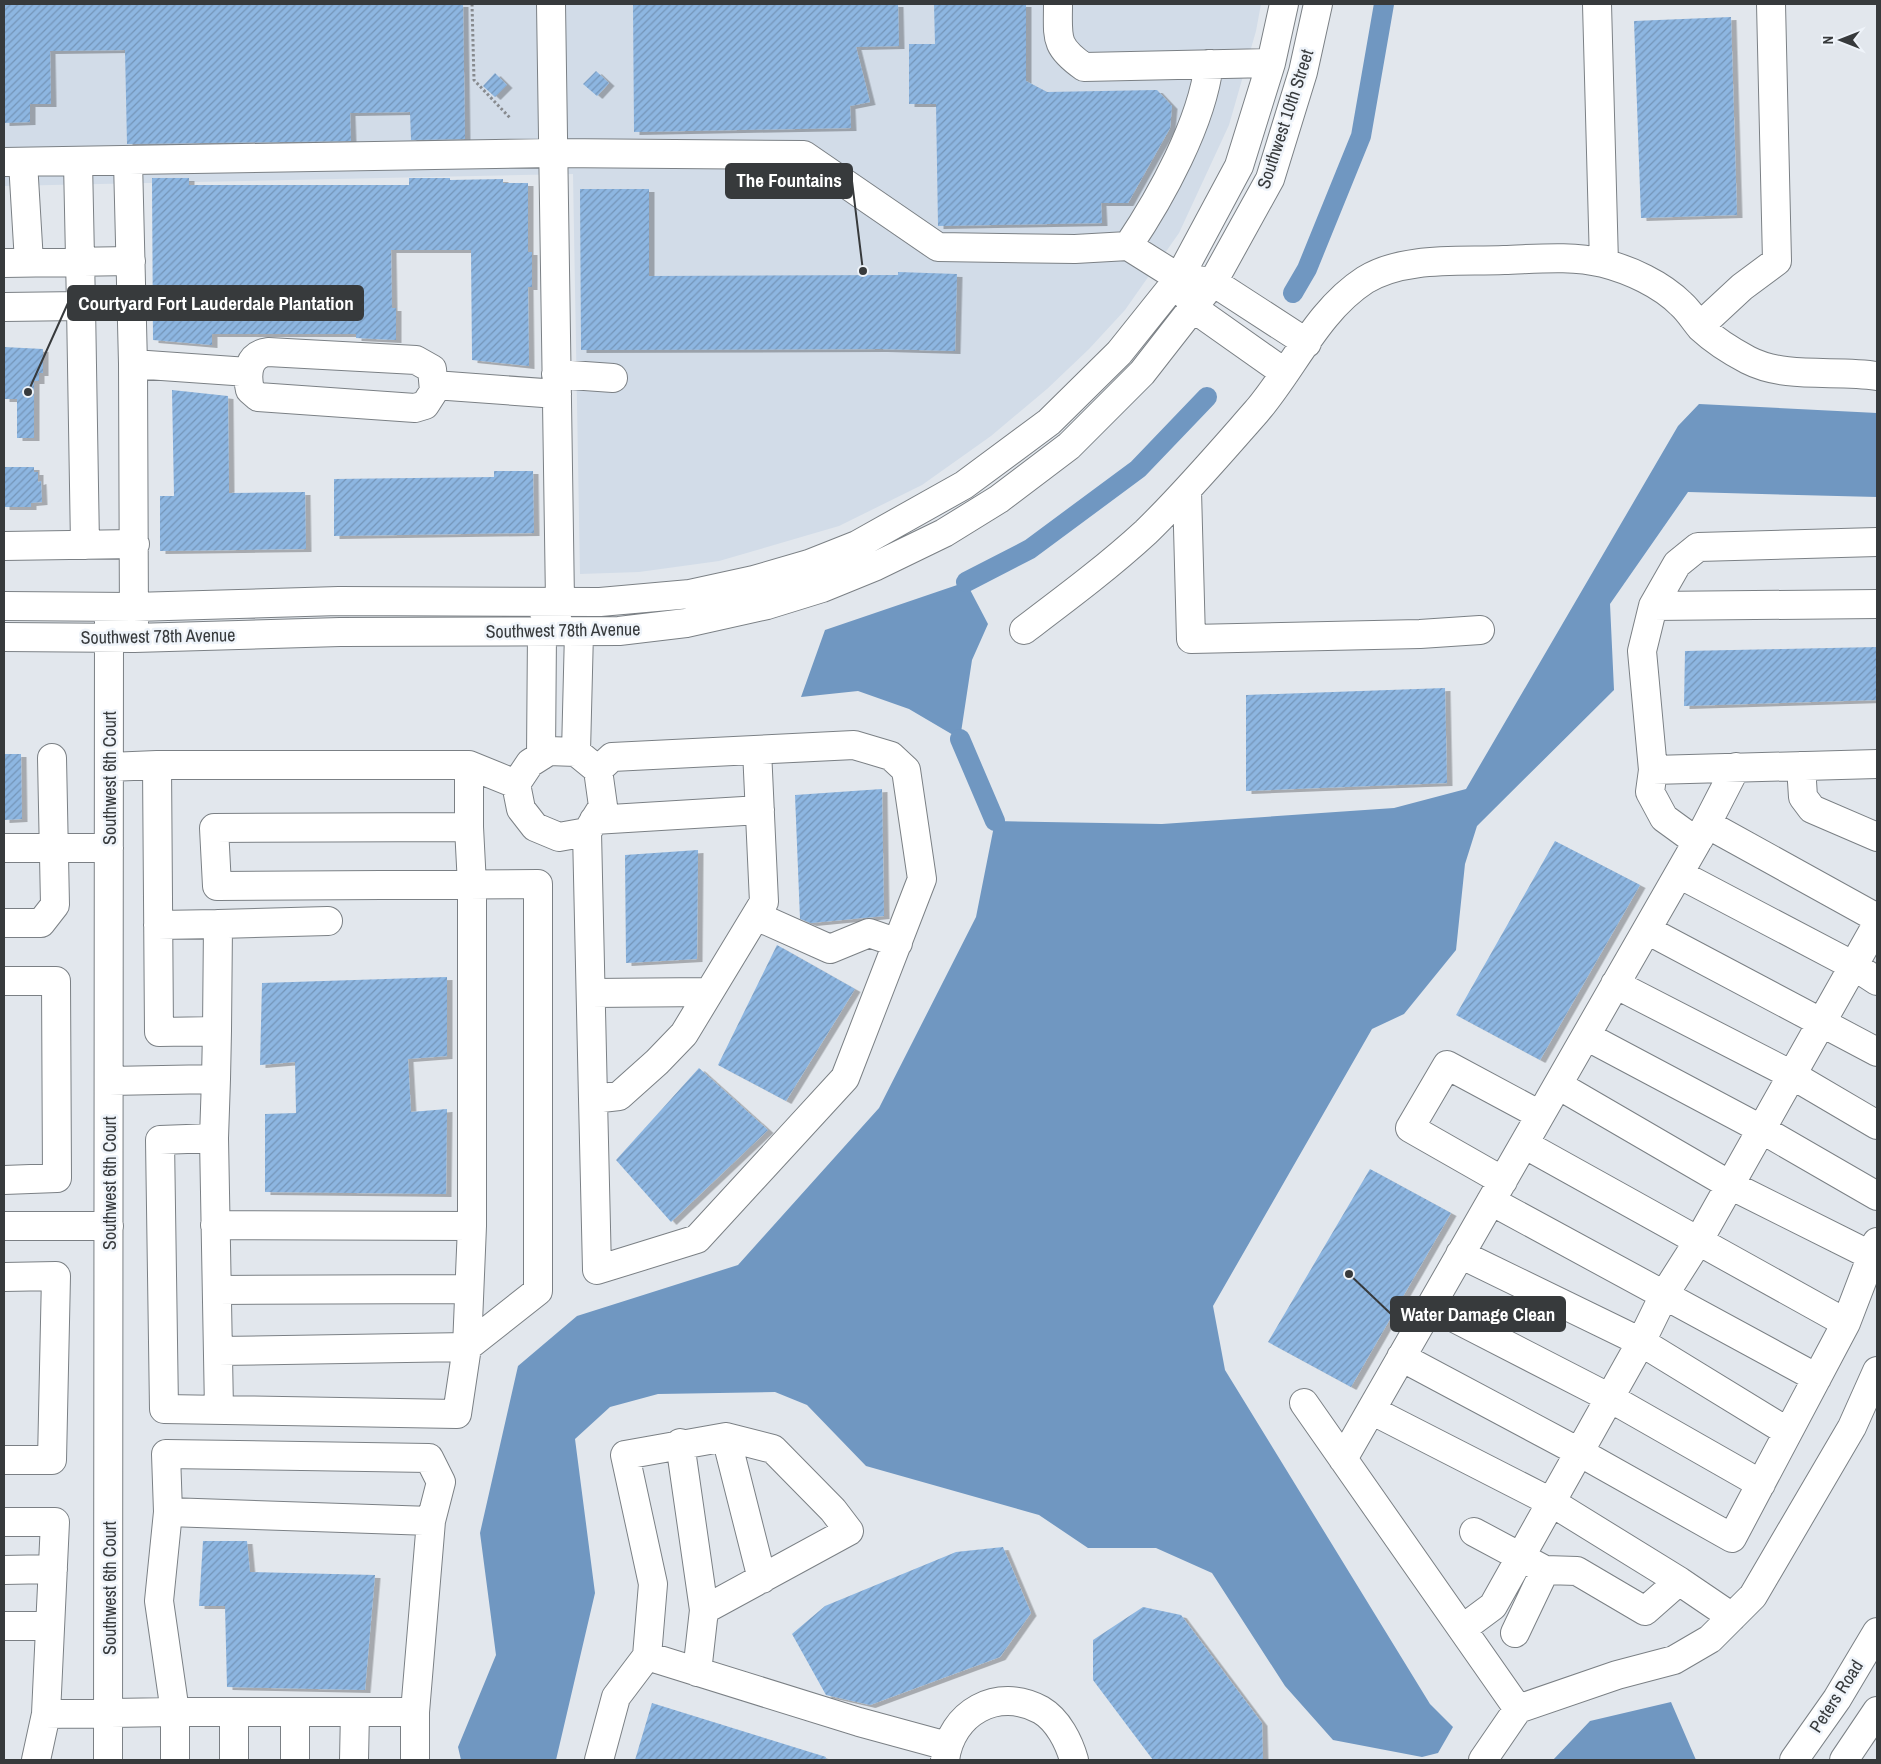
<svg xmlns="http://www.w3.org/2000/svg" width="1881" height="1764" font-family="'Archivo Narrow',sans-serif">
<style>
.built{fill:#d2dce8}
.water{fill:#7097c1}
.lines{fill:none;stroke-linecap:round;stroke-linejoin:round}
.canal{stroke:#7097c1;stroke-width:20}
.building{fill:url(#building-hatch);filter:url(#shadow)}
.minor-casing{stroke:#7b8085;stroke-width:30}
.major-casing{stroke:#7b8085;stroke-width:30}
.path{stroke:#878a8e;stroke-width:3;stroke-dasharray:2.5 2.5;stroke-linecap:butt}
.minor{stroke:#fff;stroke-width:28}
.major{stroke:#fff;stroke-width:28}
.labels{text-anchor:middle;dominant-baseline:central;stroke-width:5;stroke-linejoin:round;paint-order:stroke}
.street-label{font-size:18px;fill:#373a3c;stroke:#eff4fa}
.leader{fill:none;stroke:#373a3c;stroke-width:2}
.callout-dot{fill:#373a3c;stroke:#eff4fa;stroke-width:2}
.callout{fill:#373a3c;stroke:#373a3c;stroke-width:2}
.callout-label{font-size:19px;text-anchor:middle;font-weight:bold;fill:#fff}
</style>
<defs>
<pattern id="building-hatch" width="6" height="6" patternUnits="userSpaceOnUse" patternTransform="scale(1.25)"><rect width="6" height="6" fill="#8db6e1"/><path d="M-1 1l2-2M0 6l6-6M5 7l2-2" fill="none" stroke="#7495b8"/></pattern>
<filter id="shadow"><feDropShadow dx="5.5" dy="3" stdDeviation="0" flood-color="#0004"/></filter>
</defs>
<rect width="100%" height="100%" fill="#e2e7ed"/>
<path class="built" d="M4,4H1261L1256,31L1229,125L1179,233L1125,310L1089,349L1047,389L991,436L922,485L839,526L719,561L639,572L580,574L573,174L4,186Z"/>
<path class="water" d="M1699,404L1877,413V497L1688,492L1610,604L1614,690L1477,826L1465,864L1456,950L1404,1014L1372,1029L1213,1306L1225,1370L1430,1704L1453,1727L1438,1753L1422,1757L1333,1740L1285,1686L1212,1573L1156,1548H1088L1039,1515L866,1466L807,1405L775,1392L658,1394L610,1407L575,1439L595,1593L556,1760H461L458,1747L496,1655L480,1533L518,1366L577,1316L738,1265L879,1108L976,917L995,821L1162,824L1394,808L1466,789L1678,426Z
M966,582L988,624L972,660L960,739L909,709L858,691L801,697L825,630Z
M1671,1702L1696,1760H1553L1590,1721Z"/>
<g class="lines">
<path class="canal" d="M1293,293L1307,269L1361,136L1384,4
M966,582L1030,549L1138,469L1207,397
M960,739L995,821"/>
</g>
<path class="building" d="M4,4H463L465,139L411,140L410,112L350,113L351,141L127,144L125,50L50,51L51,104H30V122L4,123Z
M633,4H898L899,46L856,47L870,102L850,106L851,128L634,132Z
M934,4H1026V81L1047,92L1157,90L1172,106L1170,128L1128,203H1101L1102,223L938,226L936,104H909V44H935Z
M1731,17L1737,215L1641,218L1634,21Z
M596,71L609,83L597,96L583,84Z
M495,73L507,85L495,97L483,86Z
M152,178H189V185H409V178H450V180L503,179V183H528V252H532V287H528L529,366L472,360L471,250H391L392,308H396V340L356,338V334H212V345L153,340Z
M580,189H649V276L898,275V272L957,274L955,351L882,349L581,350Z
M4,347L43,349V373H39V381H34V438H17V399H4Z
M172,390L228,396L229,493L305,492L306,549L160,551V496H174Z
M4,467H34V472H38V482L41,481L42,502L31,503V507H4Z
M494,471H533L534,533L334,536V479L494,477Z
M1877,647V700L1684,706L1685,651Z
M1445,688L1447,783L1246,791V695Z
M4,754H21L22,819L4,820Z
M882,789L884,916L811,923L800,919L795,795Z
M1555,841L1640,885L1540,1060L1456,1015Z
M698,850L697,959L626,963L625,855Z
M777,945L855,989L786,1101L718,1065Z
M447,977V1056L408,1059L411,1112L447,1109L446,1194L265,1192V1114L296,1113L295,1062L260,1065L262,983Z
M699,1068L768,1130L671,1222L616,1160Z
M1370,1169L1451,1213L1351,1387L1268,1342Z
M203,1541H247L250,1572L375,1575L365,1690L227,1687L225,1606H199Z
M1003,1547L1031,1613L1000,1657L870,1705L826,1695L792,1634L825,1606L956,1552Z
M1143,1607L1181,1615L1262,1723L1263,1760H1153L1093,1680V1640Z
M652,1703L826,1757L825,1760H635Z"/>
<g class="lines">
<g class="minor-casing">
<path id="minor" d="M1058,4C1058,38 1054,46 1084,67L1271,63
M1597,4L1604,263
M128,161L133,364L134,625
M4,162L554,153L804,155L938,247L1075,249L1128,246L1179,278L1213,282L1307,343
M23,162L29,262
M1128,246C1161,197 1202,123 1209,64
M4,263L131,261
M1186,293L1193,308L1285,373
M81,306L85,545
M4,307L81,306L78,162
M1700,326L1742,287L1777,261L1771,4
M268,352L416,360L432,369L434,391L425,405L415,408L258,397L250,390C246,373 248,355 268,352Z
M133,364L248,372
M556,374L613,378
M434,385L557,394
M1187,491L1191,639L1420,634L1480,630
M4,546L135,544
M4,606L133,607L339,601L600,602L690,594L754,580L809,564L857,545L964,485L1049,422L1119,353L1179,278L1239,166L1271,63L1284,4
M1653,606L1877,604
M543,610L560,601L551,4
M1024,630C1065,599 1108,567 1146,532C1185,494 1220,453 1256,412C1293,369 1317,311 1365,280C1404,256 1460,262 1504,260C1536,259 1571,255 1603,263C1630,270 1661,284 1681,304C1689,311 1694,320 1701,328C1715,341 1731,351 1748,360C1787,380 1836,369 1877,376
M4,637L134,638L340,632L619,631L686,623L767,605L822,588L876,566L944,533L999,499L1069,446L1142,373L1213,282L1270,179L1303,72L1318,4
M576,752L579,632
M541,756L542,632L559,624
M157,765H469V827L214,828L217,886L538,884V1291L467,1347L457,1414L164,1409L160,1140L214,1138L216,1079
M469,765L516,784L521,809L535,827L559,837L587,832L603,806L598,770L576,752L549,751L530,763L516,784
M1801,766L1803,797L1812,809L1877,837
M109,767L157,765L159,1032L217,1031L216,1079L109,1081
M598,770L612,757L854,745L891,756L906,770L922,879L845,1078L697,1239L597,1270L593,1099L619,1096L657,1062L684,1034L764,902L757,750
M1653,770L1642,651L1653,606L1677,564L1698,547L1877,542
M594,820L760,810
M1707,824L1877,918
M587,832L593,1099
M1699,839L1736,767
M4,848H109
M1679,874L1854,966L1877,981
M756,916L830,949L869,933L898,943
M4,923H41L55,905L52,758
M218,924L328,921
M158,925L218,924L217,1031
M1647,930L1877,1052
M4,981H56L57,1178L4,1180
M1615,984L1792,1075L1877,1125
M591,993L709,992
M1586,1036L1761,1129L1877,1196
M1558,1085L1730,1185L1872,1256
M214,1138L219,1410
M1524,1144L1846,1323
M1503,1181L1410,1128L1447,1065L1540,1115
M1491,1201L1817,1378
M215,1225L472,1226
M4,1226H109
M1460,1254L1641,1342L1788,1432
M4,1277L56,1276L52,1460H4
M217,1290L469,1289
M1431,1306L1610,1398L1761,1484
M218,1351L467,1347L472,1226V885L469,827
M1401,1357L1579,1452L1732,1538L1846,1323L1877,1242
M1304,1403L1518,1709
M1371,1410L1551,1502L1679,1581L1732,1617
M726,1437L762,1579
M680,1443L704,1610
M1343,1459L1697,842L1664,818L1650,792L1653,770L1877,764
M168,1512L166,1454L429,1458L441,1482L431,1521
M4,1522H55L46,1714L36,1760
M1474,1532L1545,1570L1577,1571L1645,1611L1679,1581
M4,1570L53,1569
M4,1626H50
M1462,1629L1493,1606L1641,1342L1664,1295L1699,1240L1877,924
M1515,1633L1545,1570
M647,1656L859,1722L947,1746
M234,1712H415V1760
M46,1714L175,1712V1760
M108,1760L109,621
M234,1760V1712H175L159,1601L168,1512L431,1521L415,1712
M295,1760V1712
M354,1760L355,1712
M599,1760L616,1697L647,1656L653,1584L625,1455L726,1437L773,1449L833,1510L849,1531L704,1610L697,1672
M945,1760C951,1713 997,1686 1041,1710C1058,1720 1069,1742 1074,1760
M1483,1760L1518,1709L1617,1675L1674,1660L1710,1639L1753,1596L1852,1427L1877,1371"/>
</g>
<g class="major-casing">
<path id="major" d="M1794,1760L1837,1699L1877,1632
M1844,1760L1877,1711"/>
</g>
<path class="path" d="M472,4L474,80L511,119"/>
<use href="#minor" class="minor"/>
<use href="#major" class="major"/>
</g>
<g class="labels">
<g class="street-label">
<text transform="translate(1285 119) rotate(-72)">Southwest 10th Street</text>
<text transform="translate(563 630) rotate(-1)">Southwest 78th Avenue</text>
<text transform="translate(158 636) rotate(-1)">Southwest 78th Avenue</text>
<text transform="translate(109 778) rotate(-90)">Southwest 6th Court</text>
<text transform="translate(109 1183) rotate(-90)">Southwest 6th Court</text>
<text transform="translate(109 1588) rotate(-90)">Southwest 6th Court</text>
<text transform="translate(1836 1696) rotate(-57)">Peters Road</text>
</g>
</g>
<path class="leader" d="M863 271L852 181M28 392L68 303M1349 1274L1391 1314"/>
<g class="callout-dot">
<circle cx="863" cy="271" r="5"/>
<circle cx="28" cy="392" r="5"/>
<circle cx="1349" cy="1274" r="5"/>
</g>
<g class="callout">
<rect x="726" y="164" width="126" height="34" rx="5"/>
<rect x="68" y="286" width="295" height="34" rx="5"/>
<rect x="1391" y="1297" width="174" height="34" rx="5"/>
</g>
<g class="callout-label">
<text x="789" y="187">The Fountains</text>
<text x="216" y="310">Courtyard Fort Lauderdale Plantation</text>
<text x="1478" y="1321">Water Damage Clean</text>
</g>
<rect width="1881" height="1764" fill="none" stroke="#373a3c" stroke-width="10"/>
<g transform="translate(1841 40) rotate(270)" stroke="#eff4fa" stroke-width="4" paint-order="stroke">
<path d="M0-4L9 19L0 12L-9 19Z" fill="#373a3c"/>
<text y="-8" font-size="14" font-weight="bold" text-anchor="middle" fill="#373a3c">N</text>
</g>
</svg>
